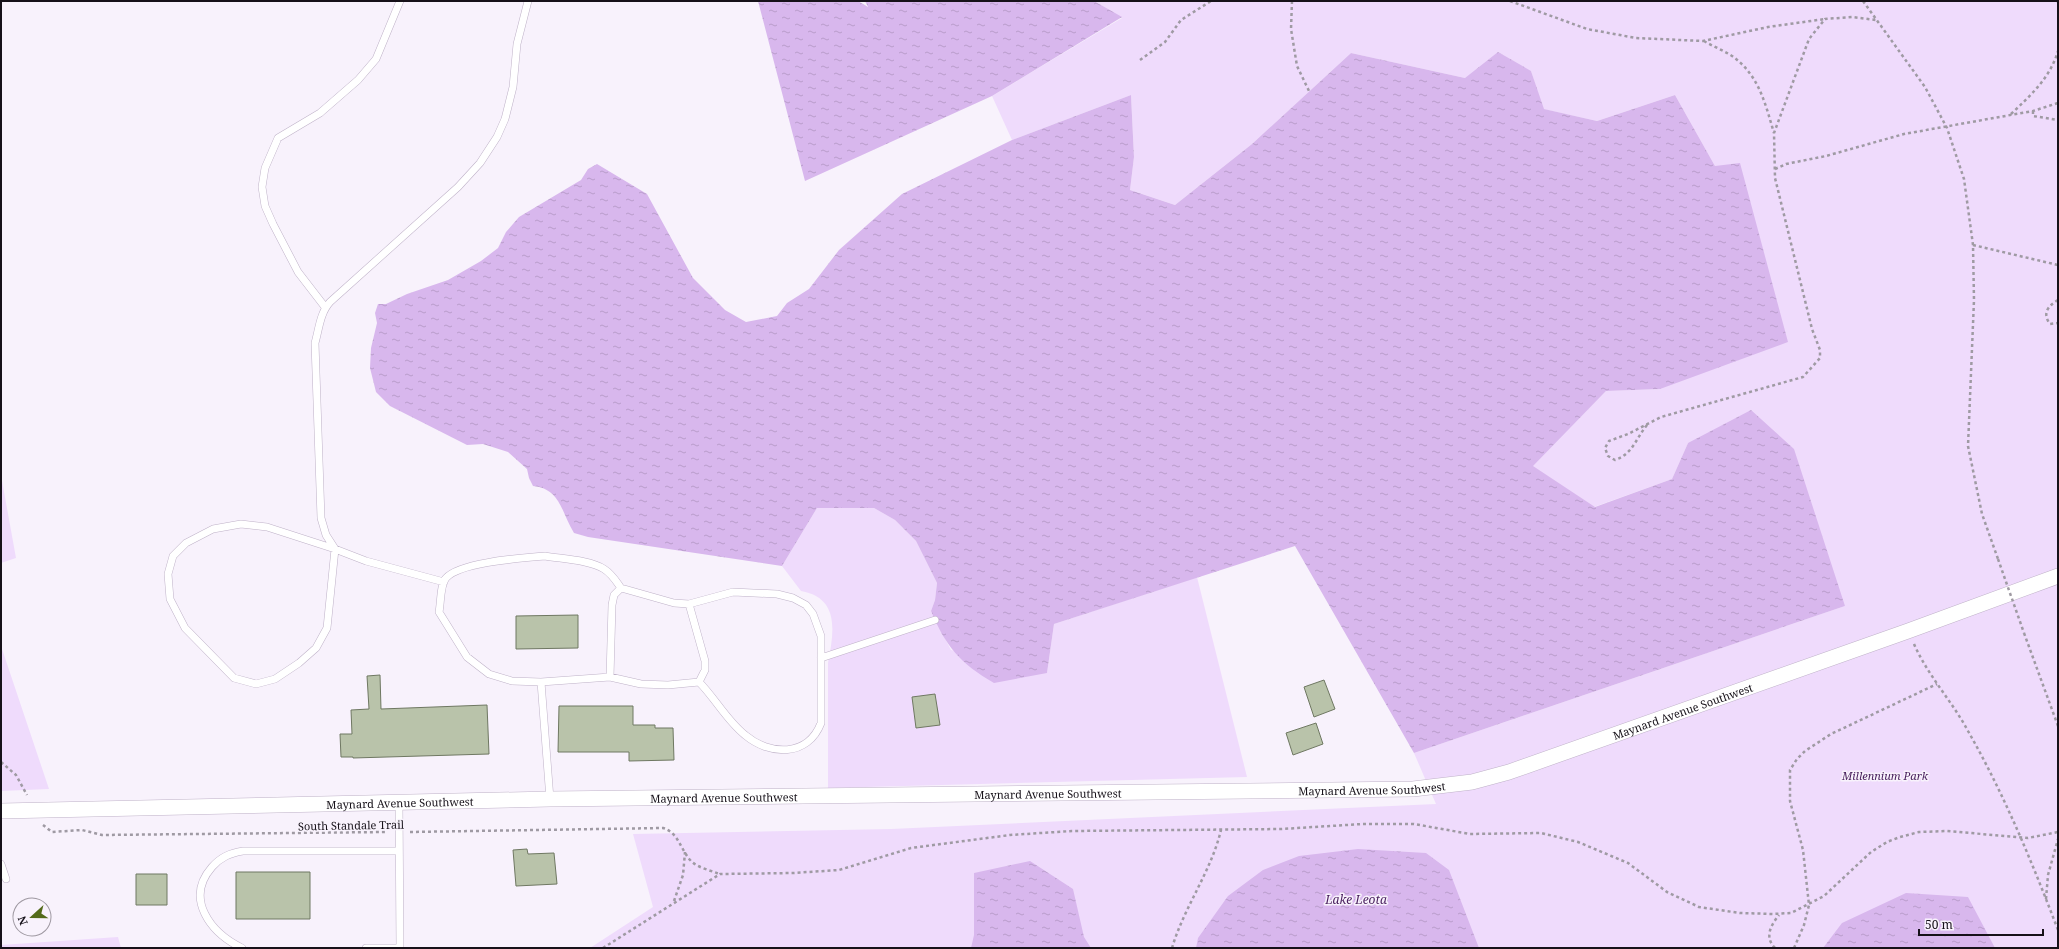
<svg xmlns="http://www.w3.org/2000/svg" width="2059" height="949" font-family="'Noto Serif',serif">
<style>
.green{fill:#efdbfc}
.water{fill:url(#water-ripples)}
.building{fill:#b9c3aa;stroke:#6f7862}
.lines{fill:none;stroke-linecap:round;stroke-linejoin:round}
.lane-casing{stroke:#bfb2c8;stroke-width:8}
.street-casing{stroke:#bfb2c8;stroke-width:16}
.path{stroke:#9f9aa3;stroke-width:2.5;stroke-dasharray:3 3;stroke-linecap:butt}
.lane{stroke:#fff;stroke-width:7}
.street{stroke:#fff;stroke-width:15}
.path-bridge{stroke:#9f9aa3;stroke-width:2.5;stroke-dasharray:3 3;stroke-linecap:butt}
.labels{text-anchor:middle;dominant-baseline:central;stroke-width:3;stroke-linejoin:round;paint-order:stroke}
.street-label{font-size:11px;fill:#161119;stroke:#f8f2fc}
.park-label{font-size:11px;font-style:italic;fill:#441b59;stroke:#f8f2fc}
.water-label{font-size:12px;font-style:italic;fill:#491f5e;stroke:#f8f2fc}
</style>
<defs>
<pattern id="water-ripples" width="26" height="14" patternUnits="userSpaceOnUse"><rect width="26" height="14" fill="#d8b7ed"/><path d="M2 4q2-2 4 0t4 0M15 11q2-2 4 0t4 0" fill="none" stroke="#b99ccb"/></pattern>
</defs>
<rect width="100%" height="100%" fill="#f8f2fc"/>
<path class="green" d="M1094,1H2058V948H590L653,907L633,834L891,829L1436,804L1414,753L1845,606L1688,443L1672,479L1594,507L1532,466L1606,391L1660,389L1715,166L1675,95L1597,121L1543,109L1531,71L1465,78L1351,53L1252,144L1175,205L1130,190L1134,157L1131,95L1012,140L992,96L1122,18Z
M1,475L16,558L1,563Z
M817,508H874L895,520L916,541L937,583L935,600L931,611L951,650L1047,673L1054,624L1197,577L1247,777L828,788V663C834,632 840,598 801,591L782,566Z
M1,646L49,789L1,791Z
M118,937L121,948H1V945Z"/>
<path class="water" d="M758,1H858L868,7L865,1H1094L1122,17L992,96L805,181Z
M1498,52L1531,71L1544,109L1597,121L1675,95L1715,166L1740,163L1788,342L1660,389L1606,391L1533,466L1595,507L1672,479L1688,443L1751,410L1794,449L1845,606L1414,753L1295,546L1054,624L1047,673L994,683C960,663 946,647 931,611L935,600L937,583L916,541L895,520L874,508H817L782,566L588,537L574,533C561,512 561,489 533,486L529,478L527,469L508,452L483,444L467,445L390,406L376,392L370,368L371,348L377,323L375,313L378,304H386L407,294L448,280L481,261L498,248L506,232L519,217L581,180L588,169L597,164L647,194L693,278L725,310L746,322L777,316L787,303L809,289L839,250L902,194L1012,140L1131,95L1134,157L1130,190L1175,205L1252,144L1351,53L1465,78Z
M1358,849L1426,853L1449,870L1479,948H1196L1198,938L1228,896L1263,870L1299,856Z
M1030,861L1073,889L1084,937L1091,948H971L974,935V873Z
M1906,893L1968,897L1995,948H1823L1842,923Z"/>
<path class="building" d="M578,615V648L516,649V616Z
M380,675L381,709L487,705L489,754L353,758V757H341L340,734H352L351,710L369,709L367,676Z
M1324,680L1335,709L1314,717L1304,687Z
M935,694L940,725L916,728L912,697Z
M559,706H633V725H655V728H673L674,760L629,761V752H558Z
M1316,723L1323,744L1293,755L1286,733Z
M527,849L528,854L554,853L557,884L516,886L513,850Z
M236,872H310V919H236Z
M136,874H167V905H136Z"/>
<g class="lines">
<g class="lane-casing">
<path id="lane" d="M325,307L298,272L273,224L265,206L262,187L265,168L278,138L320,113L358,80L376,59L400,1
M545,556C562,559 590,560 604,569C612,574 616,581 621,588L674,603L689,604L733,592L777,594L793,598L806,605L813,614L821,636V723C808,757 770,756 745,735C727,721 715,698 699,682L668,685L641,684L610,677L541,682L512,681L489,674L467,657L439,612C441,603 440,585 446,578C460,562 523,558 545,556Z
M444,582L366,561L335,549L267,527L241,524L213,529L186,543L173,556L168,574L170,599L185,628L234,678L256,684L275,679L299,663L316,648L327,628L335,549L326,535L321,518L315,343C319,329 320,313 330,302L458,187L480,163L497,137L505,119L513,87L517,44L528,1
M689,604L705,661V670L699,682
M821,658L935,620
M610,677L612,605L614,595L621,588
M541,682L550,799
M399,803L400,948
M1,864L6,879
M242,948C211,933 184,899 212,867C221,857 230,853 243,851H399
M366,948H400"/>
</g>
<g class="street-casing">
<g id="street">
<path id="s1" d="M1,811L550,799L1413,789L1472,782L1509,772L1908,631L2058,576"/>
</g>
</g>
<path class="path" d="M1292,1L1291,29L1297,66L1309,91
M1510,1L1587,29L1636,38L1703,41L1768,27L1825,19
M1863,1L1925,87L1947,128L1964,179L1973,245L1974,300L1968,446L1982,514L1998,559
M2058,1V3
M1704,41C1712,46 1723,50 1732,56C1759,75 1765,103 1774,133
M1140,60L1165,42L1181,20L1211,1
M2033,111V116L2058,120
M2011,114C2031,95 2050,78 2058,51
M1775,169L1786,164L1826,156L1904,134L2033,111L2058,103
M1973,245L2058,265
M2058,300C2048,306 2042,313 2050,324L2058,323
M1647,425C1636,438 1633,454 1615,460L1608,456L1605,448L1609,441L1628,434L1661,417L1803,377L1820,358V350L1812,329L1775,178L1774,133L1809,39L1825,19L1852,17L1876,20
M2024,633L2058,726
M1914,644C1928,676 1952,701 1968,731C2004,794 2032,862 2058,930
M1,762L16,775L27,795
M43,825L52,832L82,830L102,835L387,832
M410,832L663,828C679,833 680,849 691,861C698,868 710,870 719,874
M2046,899L2048,875L2058,839
M674,901L683,875L685,852
M603,948L720,874L793,873L839,870L911,848L1010,835L1072,831L1281,829L1363,824H1414L1470,834L1541,833L1578,842L1628,863L1667,892L1699,907L1740,913L1773,914L1791,913L1824,896L1871,852L1887,842L1900,837L1919,832L1947,831L2028,838L2058,832
M1172,948C1184,907 1211,872 1221,830
M1775,948C1764,937 1771,925 1779,915
M1794,948L1804,925L1809,905L1803,850L1790,801V770L1797,759L1805,751L1831,734L1937,684"/>
<use href="#lane" class="lane"/>
<use href="#street" class="street"/>
<path class="path-bridge" d="M1998,559L2024,633"/>
</g>
<g class="labels">
<g class="street-label">
<text stroke="none"><textPath href="#s1" startOffset="1694">Maynard Avenue Southwest</textPath></text>
<text stroke="none"><textPath href="#s1" startOffset="1371">Maynard Avenue Southwest</textPath></text>
<text stroke="none"><textPath href="#s1" startOffset="1047">Maynard Avenue Southwest</textPath></text>
<text stroke="none"><textPath href="#s1" startOffset="723">Maynard Avenue Southwest</textPath></text>
<text stroke="none"><textPath href="#s1" startOffset="399">Maynard Avenue Southwest</textPath></text>
<text transform="translate(351 825) rotate(-1)">South Standale Trail</text>
</g>
<g class="park-label">
<text x="1885" y="775">Millennium Park</text>
</g>
<g class="water-label">
<text x="1356" y="899">Lake Leota</text>
</g>
</g>
<rect width="2059" height="949" fill="none" stroke="#161119" stroke-width="4"/>
<g transform="translate(32 917) rotate(249)"><circle r="19" fill="#f8f2fc" stroke="#9e98a1"/>
<path d="M0-3L7 15L0 10L-7 15Z" fill="#536a1a"/>
<text y="-6" font-size="11" font-weight="bold" text-anchor="middle" fill="#161119">N</text>
</g>
<path d="M1919 929v6h124v-6" fill="none" stroke="#161119" stroke-width="2"/>
<text x="1925" y="929" font-size="12" fill="#161119" stroke="#f8f2fc" stroke-width="3" paint-order="stroke">50 m</text>
</svg>
